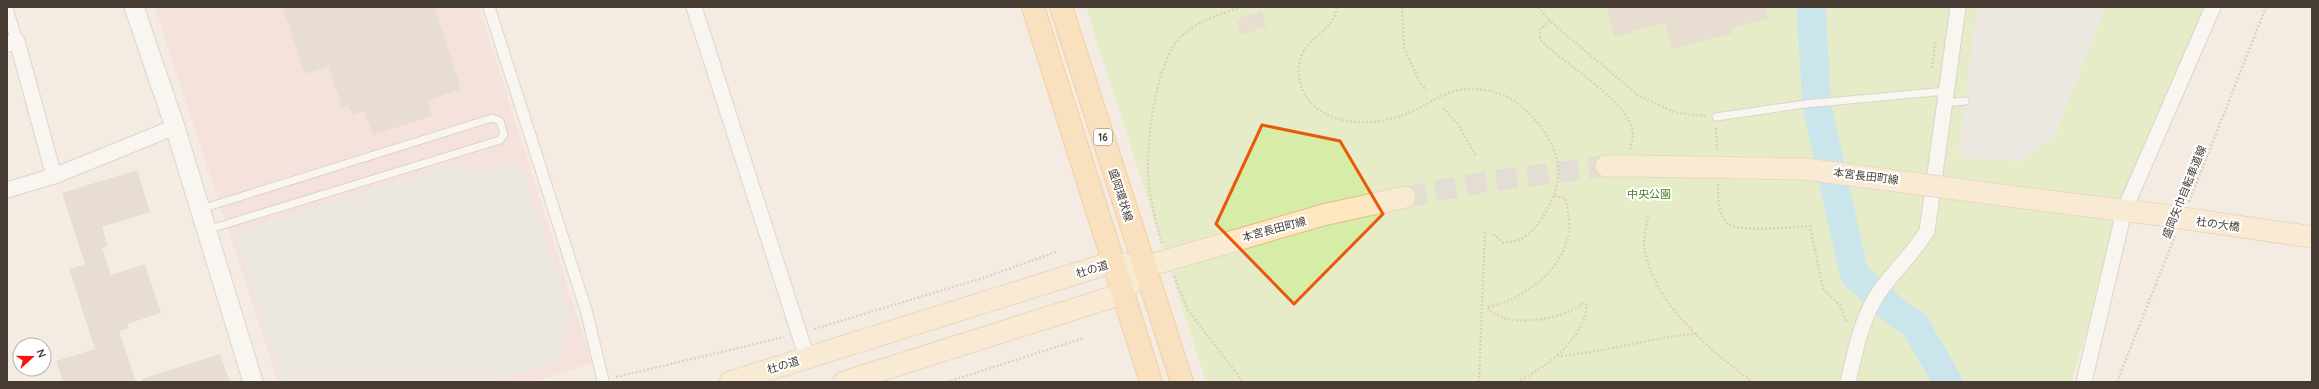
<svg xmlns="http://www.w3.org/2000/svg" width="2319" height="389" font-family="Quicksand,'Noto Sans JP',sans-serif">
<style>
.medical{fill:#f6d5d5}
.green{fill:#d7eca7}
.parking{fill:#e3dfdc}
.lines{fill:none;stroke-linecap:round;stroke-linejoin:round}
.river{stroke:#98def7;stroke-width:29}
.building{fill:#d9c9ba}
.secondary-tunnel{stroke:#d1c9c0;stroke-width:21;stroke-dasharray:21 10;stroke-linecap:butt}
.service-casing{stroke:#c3b5a8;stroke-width:9}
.pedestrian-casing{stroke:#c3b5a8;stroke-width:13}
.minor-casing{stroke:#c3b5a8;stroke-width:17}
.tertiary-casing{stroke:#c3b5a8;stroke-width:21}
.secondary-casing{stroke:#dbbd90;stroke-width:23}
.primary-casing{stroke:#efab55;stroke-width:24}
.path{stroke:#c3ac95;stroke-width:2.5;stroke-dasharray:2 2;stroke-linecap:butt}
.service{stroke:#fff;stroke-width:7}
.pedestrian{stroke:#fff;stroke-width:11}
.minor{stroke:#fff;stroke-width:15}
.tertiary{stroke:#fff;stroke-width:19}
.secondary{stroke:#ffe7c2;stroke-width:21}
.primary{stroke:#ffd091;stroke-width:22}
.secondary-bridge-casing{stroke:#dbbd90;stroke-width:23;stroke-linecap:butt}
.secondary-bridge{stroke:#ffe7c2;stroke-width:21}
.marked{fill:none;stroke:#e8590c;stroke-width:3;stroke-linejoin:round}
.labels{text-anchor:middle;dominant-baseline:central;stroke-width:4;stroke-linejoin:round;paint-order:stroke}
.shield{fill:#fff;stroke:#7e7670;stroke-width:1}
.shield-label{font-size:10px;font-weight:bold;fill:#463c33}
.street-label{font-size:11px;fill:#463c33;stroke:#fff}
.park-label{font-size:11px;fill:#517d21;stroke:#fff}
</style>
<rect width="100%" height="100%" fill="#f4ece3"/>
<path class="medical" d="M155,7H479L592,363L535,382H278Z"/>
<path class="green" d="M1086,7H2213L2124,211L2071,382H1206Z"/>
<path class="parking" d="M1977,7H2105L2055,136L2019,162L1958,157Z
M520,161L571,316L557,362L493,382H283L234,233L456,163L479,175Z"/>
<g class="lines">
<path class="river" d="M1811,7L1817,106L1854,274L1893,310L1915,325L1948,382"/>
</g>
<path class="building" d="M283,7H434L461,89L427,101L432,116L373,135L364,111L352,115L348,105L342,107L328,66L305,74Z
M1607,7H1766L1769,18L1731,28L1732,33L1672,49L1665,23L1614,37Z
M1262,11L1266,27L1241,35L1236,19Z
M137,170L150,212L102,227L108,246L102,248L111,275L145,264L161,313L127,324L129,328L119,331L136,382H63L56,361L95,349L69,269L85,264L62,193Z
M220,354L230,382H142V379Z"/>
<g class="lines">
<path class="secondary-tunnel" d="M1405,197L1484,182L1606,166"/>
<g class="service-casing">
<path id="service" d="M1944,103L1965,101
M1716,117L1805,104L1946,91
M201,209L492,118L500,121L504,134L500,140L207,230"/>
</g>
<g class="pedestrian-casing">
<path id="pedestrian" d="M489,7L586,310L603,380
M7,9L17,41"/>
</g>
<g class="minor-casing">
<path id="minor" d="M694,7L807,358
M7,44L17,41L54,176
M7,190L54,176L175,127
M1848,382C1854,357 1859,331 1870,308C1884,279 1911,258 1927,231L1958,7
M2084,382L2124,211L2213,7"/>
</g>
<g class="tertiary-casing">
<path id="tertiary" d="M134,7L175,127L253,382"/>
</g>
<g class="secondary-casing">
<path id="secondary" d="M1606,166H1636
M2055,202L2154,214
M730,382L1113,262L1144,267L1323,215L1405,197
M844,382L1122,294L1144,267"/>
</g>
<g class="primary-casing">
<path id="primary" d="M1033,7L1151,382
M1061,7L1182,382"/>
</g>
<path class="path" d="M1337,7C1335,25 1320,32 1309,44C1293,60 1297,89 1312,104C1341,130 1383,125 1415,110C1429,104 1443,93 1459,90C1473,87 1490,90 1503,95C1528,106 1556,139 1558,167C1559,186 1552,203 1542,218C1532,234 1523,241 1504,243L1493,234
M1402,7L1404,47L1420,83L1427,90
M1538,7L1550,21L1639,96L1677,113L1706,116
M1550,21L1540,29V39C1562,65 1630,99 1633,134C1633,138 1631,144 1630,149
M1932,68L1936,39
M1443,108L1458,124L1476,156
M1716,128L1717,149
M1718,184C1718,196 1718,214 1727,223C1738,233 1794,227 1810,226L1823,289L1840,305L1847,323
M2189,202L2266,7
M1648,216C1647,224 1644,235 1644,243C1649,300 1710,351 1753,382
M1162,243C1156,225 1152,206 1149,187C1145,151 1154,68 1178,40C1194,22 1219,14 1242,7
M1174,276L1188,310L1243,382
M814,329L983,278L1056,252
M1557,356C1604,353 1650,337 1697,334
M616,377L784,337
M947,382L1084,338
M1479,382L1485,231
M1517,382C1547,367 1583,340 1587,305L1582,304C1562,320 1504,330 1487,307C1522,300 1559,274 1568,237C1571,224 1568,211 1565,198L1554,196
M2117,382L2175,236"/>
<use href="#service" class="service"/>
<use href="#pedestrian" class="pedestrian"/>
<use href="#minor" class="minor"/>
<use href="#tertiary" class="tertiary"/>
<use href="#secondary" class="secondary"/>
<use href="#primary" class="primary"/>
<g class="secondary-bridge-casing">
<path id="secondary-bridge" d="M1636,166L1805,169L2055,202
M2154,214L2312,237"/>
</g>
<use href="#secondary-bridge" class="secondary-bridge"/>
</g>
<path d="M0 0H2319V389H0ZM1262,125L1340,141L1383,214L1294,304L1216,224Z" fill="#f4ece3" fill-opacity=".55" fill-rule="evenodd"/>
<path class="marked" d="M1262,125L1340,141L1383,214L1294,304L1216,224Z"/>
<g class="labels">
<rect class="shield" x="1094" y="129" width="18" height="16" rx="3"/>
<g class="shield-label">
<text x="1103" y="137">16</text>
</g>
<g class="street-label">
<text transform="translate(1866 176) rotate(7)">本宮長田町線</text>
<text transform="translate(2184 192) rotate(-68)">盛岡矢巾自転車道線</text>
<text transform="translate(1121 195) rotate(72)">盛岡環状線</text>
<text transform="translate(2218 224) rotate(8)">杜の大橋</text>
<text transform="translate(1274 229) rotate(-15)">本宮長田町線</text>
<text transform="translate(1092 269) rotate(-17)">杜の道</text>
<text transform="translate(783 365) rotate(-17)">杜の道</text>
</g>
<g class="park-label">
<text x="1649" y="194">中央公園</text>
</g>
</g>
<rect width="2319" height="389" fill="none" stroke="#463c33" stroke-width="16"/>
<g transform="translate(32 357) rotate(69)"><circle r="19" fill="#ffffff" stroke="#b5b1ad"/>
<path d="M0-3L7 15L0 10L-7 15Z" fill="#ff100f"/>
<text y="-6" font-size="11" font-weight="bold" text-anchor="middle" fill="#463c33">N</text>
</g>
</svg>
